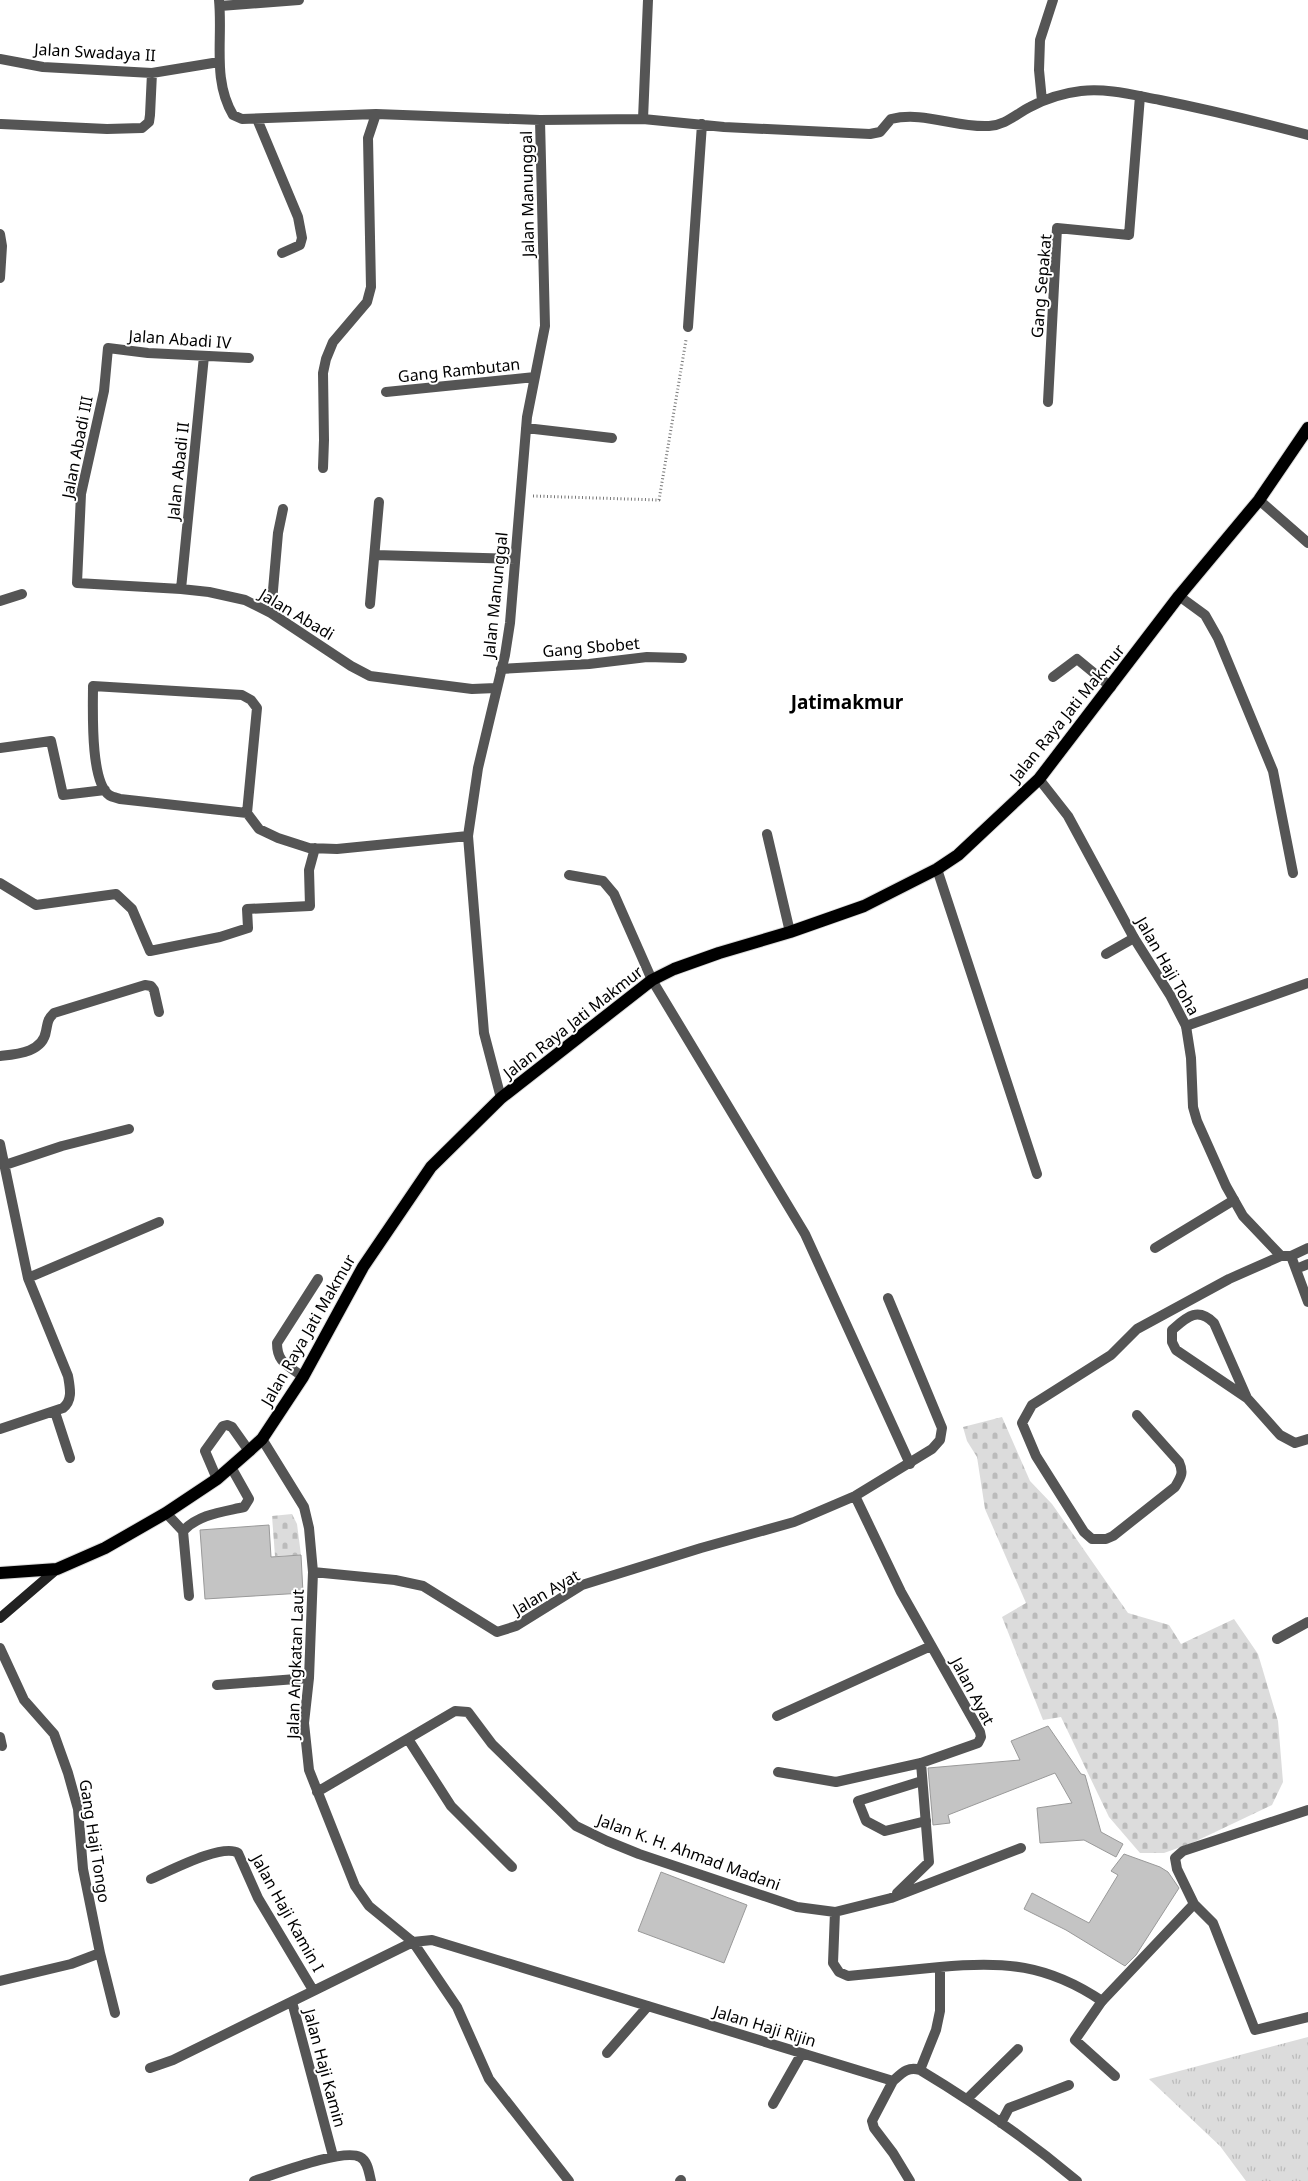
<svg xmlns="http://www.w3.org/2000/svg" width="1308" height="2181" font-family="'Noto Sans',sans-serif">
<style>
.grass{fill:url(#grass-tufts)}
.cemetery{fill:url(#cemetery-stones)}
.building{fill:#c4c4c4;stroke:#999}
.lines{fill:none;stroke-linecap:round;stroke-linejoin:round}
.primary-casing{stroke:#dbdbdb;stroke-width:14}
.path{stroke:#777;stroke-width:3;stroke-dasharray:1 2.5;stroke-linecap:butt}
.service{stroke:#555;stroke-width:10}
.minor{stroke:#555;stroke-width:10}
.tertiary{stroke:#555;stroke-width:10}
.secondary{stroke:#222;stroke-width:10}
.primary{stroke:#000;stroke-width:12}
.labels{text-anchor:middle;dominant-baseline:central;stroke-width:4;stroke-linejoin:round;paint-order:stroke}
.street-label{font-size:16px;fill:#000;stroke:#fff}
.quarter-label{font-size:19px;font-weight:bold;fill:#000;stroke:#fff}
</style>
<defs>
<pattern id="grass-tufts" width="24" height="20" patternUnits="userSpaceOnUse" patternTransform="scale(1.25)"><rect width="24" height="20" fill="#dcdcdc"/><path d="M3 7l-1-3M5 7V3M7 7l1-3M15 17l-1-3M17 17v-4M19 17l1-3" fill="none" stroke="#bbb"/></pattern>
<pattern id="cemetery-stones" width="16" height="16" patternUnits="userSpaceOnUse" patternTransform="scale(1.25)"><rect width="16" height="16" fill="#dcdcdc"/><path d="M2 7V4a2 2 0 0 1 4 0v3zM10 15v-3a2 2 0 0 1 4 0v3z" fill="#bbb"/></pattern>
</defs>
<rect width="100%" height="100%" fill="#fff"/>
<path class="grass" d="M1308,2037V2181H1246L1220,2146L1149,2079Z"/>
<path class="cemetery" d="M1002,1417L1030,1481L1052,1504L1128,1613L1169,1625L1181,1644L1234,1619L1258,1654L1278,1721L1283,1782L1272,1805L1192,1843L1164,1853H1140L1109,1817L1061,1717L1043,1720L1002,1617L1026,1603L985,1509L977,1457L967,1441L963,1427Z
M292,1514L297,1524L301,1555L275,1556L272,1516Z"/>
<path class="building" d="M269,1525L271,1557L301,1555L303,1593L205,1599L200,1530Z
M1048,1726L1081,1774L1085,1775L1101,1832L1123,1844L1116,1857L1084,1840L1040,1843L1037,1808L1072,1803L1055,1773L948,1815L950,1823L933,1825L928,1768L1020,1760L1011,1741Z
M1124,1854L1160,1867L1168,1872L1179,1888L1136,1955L1125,1966L1066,1930L1024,1909L1032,1893L1089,1923L1118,1875L1111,1871Z
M661,1872L747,1905L724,1963L638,1931Z"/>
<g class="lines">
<g class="primary-casing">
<path id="primary" d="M0,1573L57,1569L105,1548L166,1513L217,1479L249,1451L262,1439L303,1377L363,1267L431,1167L501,1098L652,980L674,969L719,953L790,932L864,906L937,869L958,855L1039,779L1179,596L1259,500L1308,428"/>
</g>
<path class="path" d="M533,496L659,500L686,340"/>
<path class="service" d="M1048,402L1057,228L1129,235L1140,96
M1179,596L1205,615L1218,638L1273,771L1293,873
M1053,677L1077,659L1111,687
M767,834L790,932
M937,869L1037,1174
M569,875L603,881L614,894L652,980L805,1234L910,1464
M303,1377C288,1365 277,1363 277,1343L318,1279
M217,1479L205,1451L223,1426L227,1425L232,1427L249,1451
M166,1513L183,1531
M189,1596L183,1531C199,1514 222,1512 244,1507L249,1499L231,1467
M0,1737L2,1746
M922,1781L858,1801L866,1821L885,1831L926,1821
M1194,1904L1213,1923L1255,2030L1308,2017
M1115,2076L1075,2040L1102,2001L1194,1904L1177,1869L1175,1858L1183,1851L1308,1810"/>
<path class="minor" d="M219,0C223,40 212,79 233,115L242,119L376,114L540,120L643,119L724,127L870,134L880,132L891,119C924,111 956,128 989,126C1006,125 1016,114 1030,107C1045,99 1064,93 1081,91C1107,88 1133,95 1160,100C1210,110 1259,122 1308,135
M220,6L299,0
M0,59L43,67L152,73L219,62
M1042,101L1039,70L1040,40L1053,0
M257,119L298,217L302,238L300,245L282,253
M643,119L648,0
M1,124L107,129L142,128L149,122L150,115L152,73
M0,234L2,246L0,278
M688,327L702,124
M249,358L148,353L108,348L104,391L81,494L77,583L181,589L209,592L245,600L271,613L351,666L370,676L472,689L496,688
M386,392L535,377
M526,428L612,438
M323,468L324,440L323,373L326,359L333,342L367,302L371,287L368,138L376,114
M1259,500L1308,543
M375,555L515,559
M181,589L204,356
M0,601L22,594
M370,604L379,502
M271,613L278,533L283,509
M501,669L589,664L647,657L682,658
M0,748L51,741L63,795L105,790
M247,813L257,708L251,700L242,695L93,686C93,709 90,781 109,795C112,797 117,798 120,799L247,813L259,829L278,838L309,848L337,849L468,836
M0,883L36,905L116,894L132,909L150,951L220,937L248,928L247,909L310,906L309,870L315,848
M1106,954L1134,938
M1186,1026L1308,983
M0,1056C18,1054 43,1052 46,1031C48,1022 47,1020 54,1013L145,985L151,986L154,990L159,1012
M501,1098L484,1033L468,836L478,768L505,655L510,623L527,417L545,326L540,120
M0,1144L28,1278L68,1376C70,1388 73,1400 63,1408L0,1429
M5,1165L62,1146L129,1129
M1155,1248L1234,1200
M1291,1256L1308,1302
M1296,1269L1308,1264
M28,1278L159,1222
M1247,1398L1214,1323C1197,1306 1186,1318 1172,1330V1342L1176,1350L1247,1398L1280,1435L1295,1443L1308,1439
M55,1412L70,1458
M1137,1415L1179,1462C1184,1473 1181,1477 1175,1487L1113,1536L1106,1539H1092L1084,1532L1036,1456L1022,1423L1032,1405L1111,1355L1137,1329L1229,1279L1281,1256
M262,1439L304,1507L309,1528L313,1572L309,1678L304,1723L309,1770L355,1886L369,1906L413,1942L457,2007L489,2079L569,2181
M313,1572L395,1580L423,1586L497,1632L516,1626L582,1585L701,1548L794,1522L855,1496L932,1449L940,1440L942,1428L888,1298
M1277,1639L1308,1622
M0,1648L24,1700L54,1734L68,1773L78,1809L83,1869L100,1953L71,1964L0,1981
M217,1685L309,1678
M777,1716L931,1646
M408,1739L451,1806L512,1867
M778,1772L836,1782L921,1763L978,1743L981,1737L980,1732L901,1592L855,1496
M317,1792L455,1711L468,1712L492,1744L576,1826L607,1841L639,1854L797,1907L835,1912L891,1898L1021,1848
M151,1879C168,1872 222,1843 238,1853L258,1898L313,1990
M897,1893L929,1862L921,1763
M835,1912L833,1963L839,1972L848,1976L940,1967V2011L936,2030L920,2070
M100,1953L115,2013
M940,1967C1004,1961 1047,1964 1102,2001
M292,2002L333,2156
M607,2053L648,2006
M150,2068L173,2060L413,1942L432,1940L893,2081C902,2073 908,2066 920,2070C975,2103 1028,2140 1077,2181
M893,2081L872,2121L874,2128L893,2153L910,2181
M967,2099L1018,2049
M773,2104L802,2053
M1001,2123L1009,2108L1069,2085
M254,2181C274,2175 342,2148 360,2157C368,2161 369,2173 371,2181
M680,2181L681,2180"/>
<path class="tertiary" d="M1039,779L1068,816L1134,938L1170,995L1186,1026L1191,1058L1193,1107L1197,1121L1226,1186L1243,1216L1281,1256H1291L1308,1248"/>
<path class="secondary" d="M0,1618L57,1569"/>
<use href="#primary" class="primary"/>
</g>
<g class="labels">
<g class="street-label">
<text transform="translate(95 52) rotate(3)">Jalan Swadaya II</text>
<text transform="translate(527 194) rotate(-91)">Jalan Manunggal</text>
<text transform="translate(1041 286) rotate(-85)">Gang Sepakat</text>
<text transform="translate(180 339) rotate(4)">Jalan Abadi IV</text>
<text transform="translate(459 370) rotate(-6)">Gang Rambutan</text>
<text transform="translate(77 447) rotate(-79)">Jalan Abadi III</text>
<text transform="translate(178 471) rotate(-84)">Jalan Abadi II</text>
<text transform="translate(495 595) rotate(-84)">Jalan Manunggal</text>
<text transform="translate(297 614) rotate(31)">Jalan Abadi</text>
<text transform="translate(591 647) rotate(-5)">Gang Sbobet</text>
<text transform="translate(1067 713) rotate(-51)">Jalan Raya Jati Makmur</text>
<text transform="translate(1168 966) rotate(60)">Jalan Haji Toha</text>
<text transform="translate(573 1022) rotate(-38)">Jalan Raya Jati Makmur</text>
<text transform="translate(308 1330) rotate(-60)">Jalan Raya Jati Makmur</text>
<text transform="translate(546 1592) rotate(-30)">Jalan Ayat</text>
<text transform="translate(295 1664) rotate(-88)">Jalan Angkatan Laut</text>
<text transform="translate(973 1691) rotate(62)">Jalan Ayat</text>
<text transform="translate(95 1841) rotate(81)">Gang Haji Tongo</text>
<text transform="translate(689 1852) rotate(20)">Jalan K. H. Ahmad Madani</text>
<text transform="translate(288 1913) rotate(61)">Jalan Haji Kamin I</text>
<text transform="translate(765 2026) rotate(17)">Jalan Haji Rijin</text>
<text transform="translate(325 2068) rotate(75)">Jalan Haji Kamin</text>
</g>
<g class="quarter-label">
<text x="847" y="702">Jatimakmur</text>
</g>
</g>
</svg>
